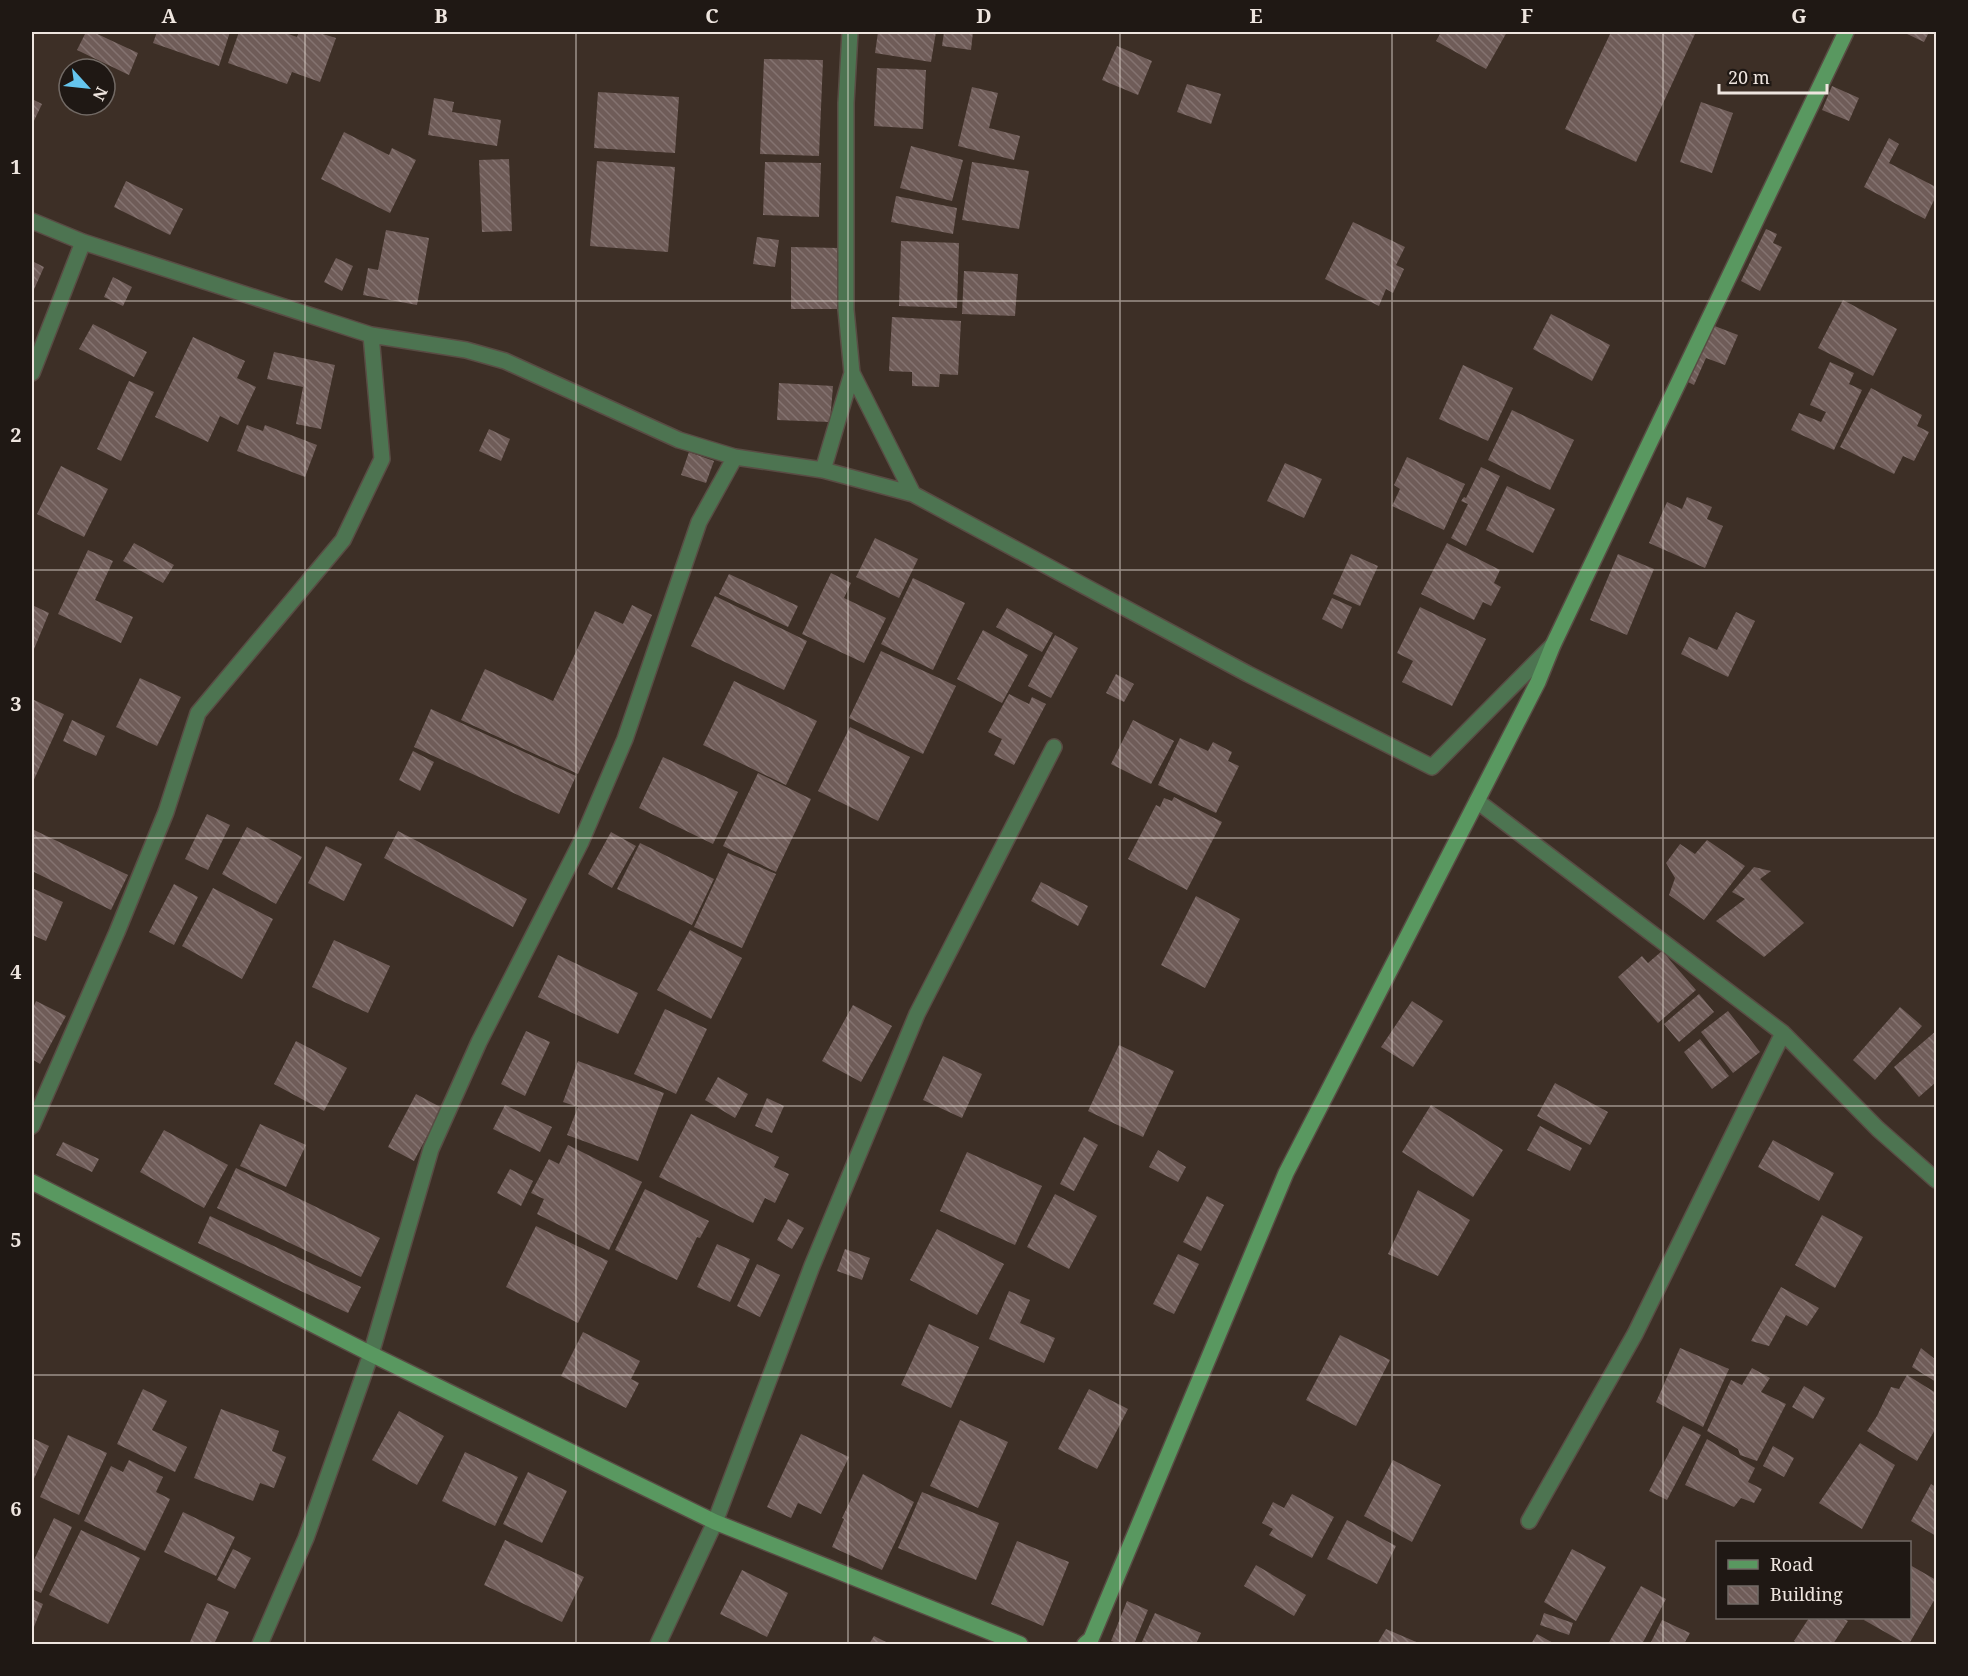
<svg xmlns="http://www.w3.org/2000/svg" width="1968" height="1676" font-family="'Noto Serif',serif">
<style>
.building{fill:url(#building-back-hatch)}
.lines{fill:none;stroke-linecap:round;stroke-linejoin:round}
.street-casing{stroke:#594c44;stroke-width:18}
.secondary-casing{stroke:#594c44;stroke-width:18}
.street{stroke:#4d7451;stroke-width:15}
.secondary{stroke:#599860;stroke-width:15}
.grid{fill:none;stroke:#eee5df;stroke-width:1.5;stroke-opacity:0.55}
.neatline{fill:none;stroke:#eee5df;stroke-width:2}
.grid-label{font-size:20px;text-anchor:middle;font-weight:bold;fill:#eee5df}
</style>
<defs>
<pattern id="building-back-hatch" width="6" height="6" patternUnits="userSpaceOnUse" patternTransform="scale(1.5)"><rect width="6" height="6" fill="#6f5c58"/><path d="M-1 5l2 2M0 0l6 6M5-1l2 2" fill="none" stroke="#847370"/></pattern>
</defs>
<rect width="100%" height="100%" fill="#3d2f26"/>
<path class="building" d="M86,32H93L138,53L129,75L77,50Z
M157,32H230L219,66L153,43Z
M239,32H283L297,37L299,32H316L336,38L320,82L292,72L287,84L228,63Z
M878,32H936L931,62L875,53Z
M944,32H973L971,50L942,46Z
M1441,32H1507L1486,69L1436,41Z
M1611,32H1689L1695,34L1636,162L1565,129Z
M1903,32H1929L1924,42Z
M1117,46L1152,61L1138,95L1102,80Z
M764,59L823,60L819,156L760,154Z
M877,68L926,70L923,129L874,126Z
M1187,84L1221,94L1211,124L1177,112Z
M1832,86L1859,98L1849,121L1822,110Z
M972,87L998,93L989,128L1020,136L1014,160L958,146Z
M598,92L679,97L675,153L594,148Z
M434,98L454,102L452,112L501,120L497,146L428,135Z
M32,99L42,104L32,125Z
M1701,102L1733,113L1712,173L1680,162Z
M344,132L389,155L392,148L416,160L390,213L321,179Z
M1889,138L1899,144L1889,163L1936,187V196L1925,219L1864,187Z
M911,146L963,160L952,201L900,188Z
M509,159L512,231L482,232L479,160Z
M597,161L675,167L668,252L590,246Z
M765,162L821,163L819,217L763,215Z
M972,162L1029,171L1019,229L962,220Z
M126,181L183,209L170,235L114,207Z
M896,196L957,208L953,234L891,222Z
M1353,222L1405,247L1396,265L1404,269L1393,293L1386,289L1379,306L1325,279Z
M1766,229L1777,234L1773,243L1782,247L1760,291L1741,281Z
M386,230L429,238L417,305L363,295L368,268L378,270Z
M757,237L779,240L775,267L753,264Z
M901,241L959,243L957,308L899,306Z
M791,247L838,248V309H791Z
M336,258L353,266L342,291L324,282Z
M32,261L44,267L32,294Z
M964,271L1018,274L1015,316L962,314Z
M113,277L132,287L123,306L104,297Z
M1843,300L1897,329L1873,376L1818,348Z
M1551,314L1610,345L1592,381L1533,349Z
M892,317L961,321L958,375L940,374L939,387L912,386V372L889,371Z
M93,324L147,352L134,377L79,349Z
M1712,325L1738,335L1725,365L1706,358L1694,385L1688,382Z
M193,337L245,361L237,378L256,387L238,425L220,416L208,442L155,417Z
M274,352L335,365L321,429L296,424L303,387L267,379Z
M1830,362L1854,373L1849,384L1862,390L1834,450L1791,430L1799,413L1821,422L1826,412L1810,405Z
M1463,365L1513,388L1488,441L1439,419Z
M129,381L154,392L121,461L97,449Z
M779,383L833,386L830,422L777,420Z
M1871,388L1922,415L1917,426L1929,432L1914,461L1903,456L1894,474L1840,447Z
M1512,410L1574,440L1550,490L1488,460Z
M247,425L263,431L265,425L317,445L305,477L237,451Z
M489,429L510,439L501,461L479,451Z
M689,452L714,461L706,483L681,475Z
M1407,457L1465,484L1444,530L1392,506L1400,489L1394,485Z
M1285,463L1322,479L1304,518L1267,501Z
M61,466L108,489L84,537L37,514Z
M1481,467L1500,476L1466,546L1451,538L1468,504L1461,501L1464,497L1466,498Z
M1507,486L1555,509L1533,553L1486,530Z
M1687,497L1712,507L1707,519L1723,526L1705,568L1649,543L1667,502L1682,509Z
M875,538L918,559L899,598L856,577Z
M134,543L174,565L163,583L123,561Z
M1447,543L1500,570L1494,583L1501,587L1491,606L1483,602L1474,620L1421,594Z
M88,550L113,561L95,600L133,617L121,643L58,614Z
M1351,554L1378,566L1360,606L1333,594Z
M1618,554L1654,569L1627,635L1590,620Z
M831,573L851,583L844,598L886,618L864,663L802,634Z
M729,574L798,606L788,627L719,594Z
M913,578L965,603L933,670L881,644Z
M715,596L807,641L784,690L691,646Z
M1332,598L1352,607L1342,629L1322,619Z
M32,605L49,613L32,654Z
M632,605L652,615L578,774L461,720L485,669L553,701L595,611L623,624Z
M1420,607L1486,639L1452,706L1402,682L1413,661L1397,653Z
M1007,608L1053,633L1042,652L996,627Z
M1736,612L1755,621L1728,677L1681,654L1689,637L1717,650Z
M983,630L1028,655L1002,703L957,679Z
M1055,635L1078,648L1051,698L1028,686Z
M881,651L956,686L923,754L849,718Z
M1116,674L1134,684L1124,702L1106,693Z
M140,678L181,697L157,746L116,727Z
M734,681L817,721L786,785L703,745Z
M1009,694L1029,704L1032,697L1046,704L1014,765L994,755L1002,739L988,732Z
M32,699L64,714L32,784Z
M431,709L576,776L559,814L414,747Z
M72,720L105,736L96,756L63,741Z
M1133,720L1174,741L1151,784L1111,764Z
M850,727L910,757L878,821L818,791Z
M1180,738L1208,751L1213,742L1232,752L1228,761L1239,766L1216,813L1158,785Z
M413,751L434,762L420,791L399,780Z
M663,757L738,792L713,844L639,808Z
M758,773L811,799L776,872L723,846Z
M1174,797L1222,822L1187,890L1128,859L1156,805L1160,807L1164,798L1172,801Z
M207,814L230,825L208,870L185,859Z
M247,827L302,857L276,904L222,874Z
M32,829L128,875L111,910L32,871Z
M398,831L527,899L513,927L384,858Z
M611,832L636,846L612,888L588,874Z
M1707,840L1745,866L1704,920L1669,895L1675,878L1666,863L1680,844L1695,854Z
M640,843L714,879L692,925L617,889Z
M326,846L362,864L344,901L308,883Z
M728,853L776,874L742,948L694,927Z
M1754,867L1771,871L1760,879L1804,923L1764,957L1716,921L1745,899L1732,892Z
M1041,882L1088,906L1078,926L1031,901Z
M174,884L198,897L174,945L149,932Z
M32,888L63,902L46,941L32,935Z
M213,888L273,919L242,979L182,946Z
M1196,896L1240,919L1205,988L1161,965Z
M690,930L742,958L711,1019L657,990Z
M334,940L390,966L368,1013L312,987Z
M1662,951L1696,990L1658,1023L1618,977L1642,956L1648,963Z
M558,955L638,993L618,1034L538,997Z
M1699,994L1714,1012L1679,1042L1664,1024Z
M36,1001L66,1016L40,1064L32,1059V1010Z
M1412,1001L1443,1021L1413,1067L1381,1047Z
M853,1005L892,1026L861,1082L822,1061Z
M1900,1007L1922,1026L1875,1080L1853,1060Z
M665,1009L707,1029L676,1094L634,1074Z
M1728,1011L1760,1052L1733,1073L1701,1032Z
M526,1031L550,1042L525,1096L501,1084Z
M1936,1031V1082L1919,1097L1894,1067Z
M1700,1039L1729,1076L1712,1089L1684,1052Z
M296,1041L347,1068L324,1111L274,1084Z
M1119,1045L1174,1071L1143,1137L1088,1111Z
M943,1056L982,1074L962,1118L923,1100Z
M578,1061L664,1093L638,1161L567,1135L578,1107L563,1102Z
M718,1077L748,1094L735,1118L705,1100Z
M1555,1083L1608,1112L1590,1145L1537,1116Z
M416,1094L442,1108L414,1161L388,1147Z
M767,1098L784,1106L772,1133L755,1126Z
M505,1105L552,1127L540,1152L493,1129Z
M1431,1105L1503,1150L1473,1197L1402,1152Z
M691,1114L779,1157L774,1167L789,1174L775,1203L765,1198L753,1223L659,1177Z
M260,1124L306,1145L286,1187L240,1166Z
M1540,1126L1582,1148L1570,1171L1527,1150Z
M164,1130L228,1165L204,1208L140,1172Z
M1084,1137L1098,1145L1074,1191L1060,1184Z
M1773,1140L1834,1173L1819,1201L1758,1167Z
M63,1142L99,1159L92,1172L56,1155Z
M568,1145L642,1182L609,1250L537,1214L544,1199L531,1193L549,1159L559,1164Z
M1158,1150L1186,1167L1178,1182L1149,1167Z
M967,1152L1042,1186L1015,1245L940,1211Z
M236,1168L380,1238L361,1277L217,1208Z
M510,1169L533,1181L521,1206L497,1193Z
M645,1189L709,1221L700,1238L697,1237L677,1280L615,1250Z
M1418,1190L1470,1220L1438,1276L1388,1254Z
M1055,1194L1097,1216L1069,1269L1027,1247Z
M1207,1196L1224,1205L1201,1251L1183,1242Z
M1822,1215L1863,1237L1835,1288L1795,1265Z
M210,1216L361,1287L348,1313L198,1243Z
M788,1219L804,1228L792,1249L777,1240Z
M536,1226L608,1261L578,1323L506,1287Z
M937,1229L1004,1264L977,1315L910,1280Z
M717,1244L750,1259L730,1302L697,1287Z
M845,1249L870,1258L862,1280L837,1271Z
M1178,1254L1199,1264L1174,1314L1153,1304Z
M757,1264L780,1275L760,1317L737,1306Z
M1781,1287L1819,1308L1807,1326L1786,1315L1769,1346L1751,1341Z
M1009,1291L1030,1300L1020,1323L1055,1338L1044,1363L989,1339Z
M929,1324L979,1347L951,1408L901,1385Z
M583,1332L640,1361L631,1379L639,1383L626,1408L561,1376Z
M1340,1335L1390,1360L1356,1426L1306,1400Z
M1680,1348L1729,1369L1703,1427L1656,1402Z
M1921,1348L1936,1360V1382L1912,1367Z
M1752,1368L1770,1378L1761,1392L1786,1404L1757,1461L1740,1455L1738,1449L1707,1431L1731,1380L1742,1385Z
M1907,1375L1936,1393V1428L1917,1461L1867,1431L1877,1416L1891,1387L1899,1389Z
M1804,1386L1825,1398L1813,1419L1792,1407Z
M143,1389L167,1401L152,1430L187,1447L175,1472L117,1444Z
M1089,1389L1128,1409L1097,1469L1058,1449Z
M221,1409L279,1431L272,1451L286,1457L274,1488L260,1483L253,1501L194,1478Z
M399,1411L444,1436L417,1485L372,1460Z
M960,1420L1008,1442L978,1508L930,1486Z
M1683,1426L1701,1435L1667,1500L1649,1491Z
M801,1434L849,1457L821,1514L798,1503L791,1518L767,1507Z
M68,1435L107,1453L79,1515L40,1497Z
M32,1438L49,1446L32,1483Z
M1707,1439L1755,1468L1748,1482L1762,1489L1754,1503L1741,1498L1734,1507L1685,1485Z
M1860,1443L1895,1465L1862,1529L1819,1503Z
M1773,1446L1794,1458L1784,1477L1763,1466Z
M465,1452L518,1477L495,1526L442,1501Z
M129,1460L163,1477L156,1492L170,1499L145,1551L84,1521L111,1466L123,1472Z
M1393,1460L1441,1485L1412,1542L1364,1516Z
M528,1472L567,1491L542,1543L503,1524Z
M863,1474L914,1502L882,1570L832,1547L844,1519L842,1518Z
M1931,1484L1936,1487V1536L1911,1521Z
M922,1492L999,1523L976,1580L898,1548Z
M1292,1494L1334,1517L1312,1558L1269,1535L1273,1529L1262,1523L1273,1502L1284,1508Z
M183,1512L235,1537L216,1576L164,1552Z
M54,1518L72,1527L41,1593L32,1589V1564Z
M1347,1520L1396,1546L1377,1584L1327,1559Z
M81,1530L140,1558L108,1624L49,1595Z
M505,1540L584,1577L562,1622L484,1585Z
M1017,1541L1069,1562L1043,1626L991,1604Z
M233,1549L251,1558L235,1589L217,1580Z
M1572,1549L1606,1567L1576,1621L1544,1602Z
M1256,1565L1306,1595L1294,1616L1244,1586Z
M1910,1565L1936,1580V1597L1909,1644H1906L1864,1620L1866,1618H1910Z
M742,1570L788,1593L767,1637L720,1614Z
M1641,1586L1666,1599L1642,1644H1608Z
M32,1599L43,1604L32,1632Z
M1127,1601L1148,1610L1134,1644H1120L1111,1641Z
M207,1603L229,1612L214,1644H189Z
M1155,1613L1201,1633L1196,1644H1141Z
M1544,1613L1573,1623L1569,1635L1540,1625Z
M1809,1618H1842L1848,1621L1833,1644H1799L1794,1641Z
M1662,1620L1690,1633L1684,1644H1650Z
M1386,1629L1421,1644H1377Z
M1537,1634L1555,1644H1531Z
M874,1636L890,1644H869Z"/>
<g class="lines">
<g class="street-casing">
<path id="street" d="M850,32L846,103V310L852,373L913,494L1248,674L1432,767L1553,645
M32,221L83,242L371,335L466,350L505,361L679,440L735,457L823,470L913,494
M32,373L83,242
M823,470L852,373
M1477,801L1783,1033L1878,1129L1936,1180
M32,1126L117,932L166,812L198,713L343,540L382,459L371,335
M1529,1521L1635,1334L1783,1033
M260,1644L306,1538L371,1354L431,1149L479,1042L581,842L625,739L699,522L735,457
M658,1644L715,1522L812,1266L917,1014L1054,747"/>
</g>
<g class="secondary-casing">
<path id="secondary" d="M32,1182L371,1354L715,1522L1020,1644
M1085,1644L1091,1639L1286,1173L1538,682L1553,645L1846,32"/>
</g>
<use href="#street" class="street"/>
<use href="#secondary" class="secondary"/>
</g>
<path class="grid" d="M305,32V1644M576,32V1644M848,32V1644M1120,32V1644M1392,32V1644M1663,32V1644M32,301H1936M32,570H1936M32,838H1936M32,1106H1936M32,1375H1936"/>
<rect width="1968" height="1676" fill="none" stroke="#1f1814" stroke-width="66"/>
<rect x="1716" y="1541" width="195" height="78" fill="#1f1814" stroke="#726a65" stroke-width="1.5"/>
<rect x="1728" y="1560" width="30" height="9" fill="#599860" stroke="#726a65" stroke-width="1.5"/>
<text x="1770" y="1571" font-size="18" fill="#eee5df">Road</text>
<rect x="1728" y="1586" width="30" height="18" fill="url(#building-back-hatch)" stroke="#726a65" stroke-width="1.5"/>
<text x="1770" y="1601" font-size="18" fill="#eee5df">Building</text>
<g transform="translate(87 87) rotate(117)"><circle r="28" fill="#1f1814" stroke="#726a65" stroke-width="1.5"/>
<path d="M0-4.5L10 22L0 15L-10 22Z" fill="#65c5ee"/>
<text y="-9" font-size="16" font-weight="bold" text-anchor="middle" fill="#eee5df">N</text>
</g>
<path d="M1719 84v9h108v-9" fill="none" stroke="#eee5df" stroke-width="3"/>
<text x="1728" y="84" font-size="18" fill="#eee5df" stroke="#1f1814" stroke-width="4.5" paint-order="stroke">20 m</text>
<rect x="33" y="33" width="1902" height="1610" class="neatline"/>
<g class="grid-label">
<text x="169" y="23">A</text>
<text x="441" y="23">B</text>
<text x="712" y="23">C</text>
<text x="984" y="23">D</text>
<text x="1256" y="23">E</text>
<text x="1527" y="23">F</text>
<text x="1799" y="23">G</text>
<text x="16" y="174">1</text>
<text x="16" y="442">2</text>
<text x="16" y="711">3</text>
<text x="16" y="979">4</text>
<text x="16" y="1247">5</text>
<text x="16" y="1516">6</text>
</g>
</svg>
